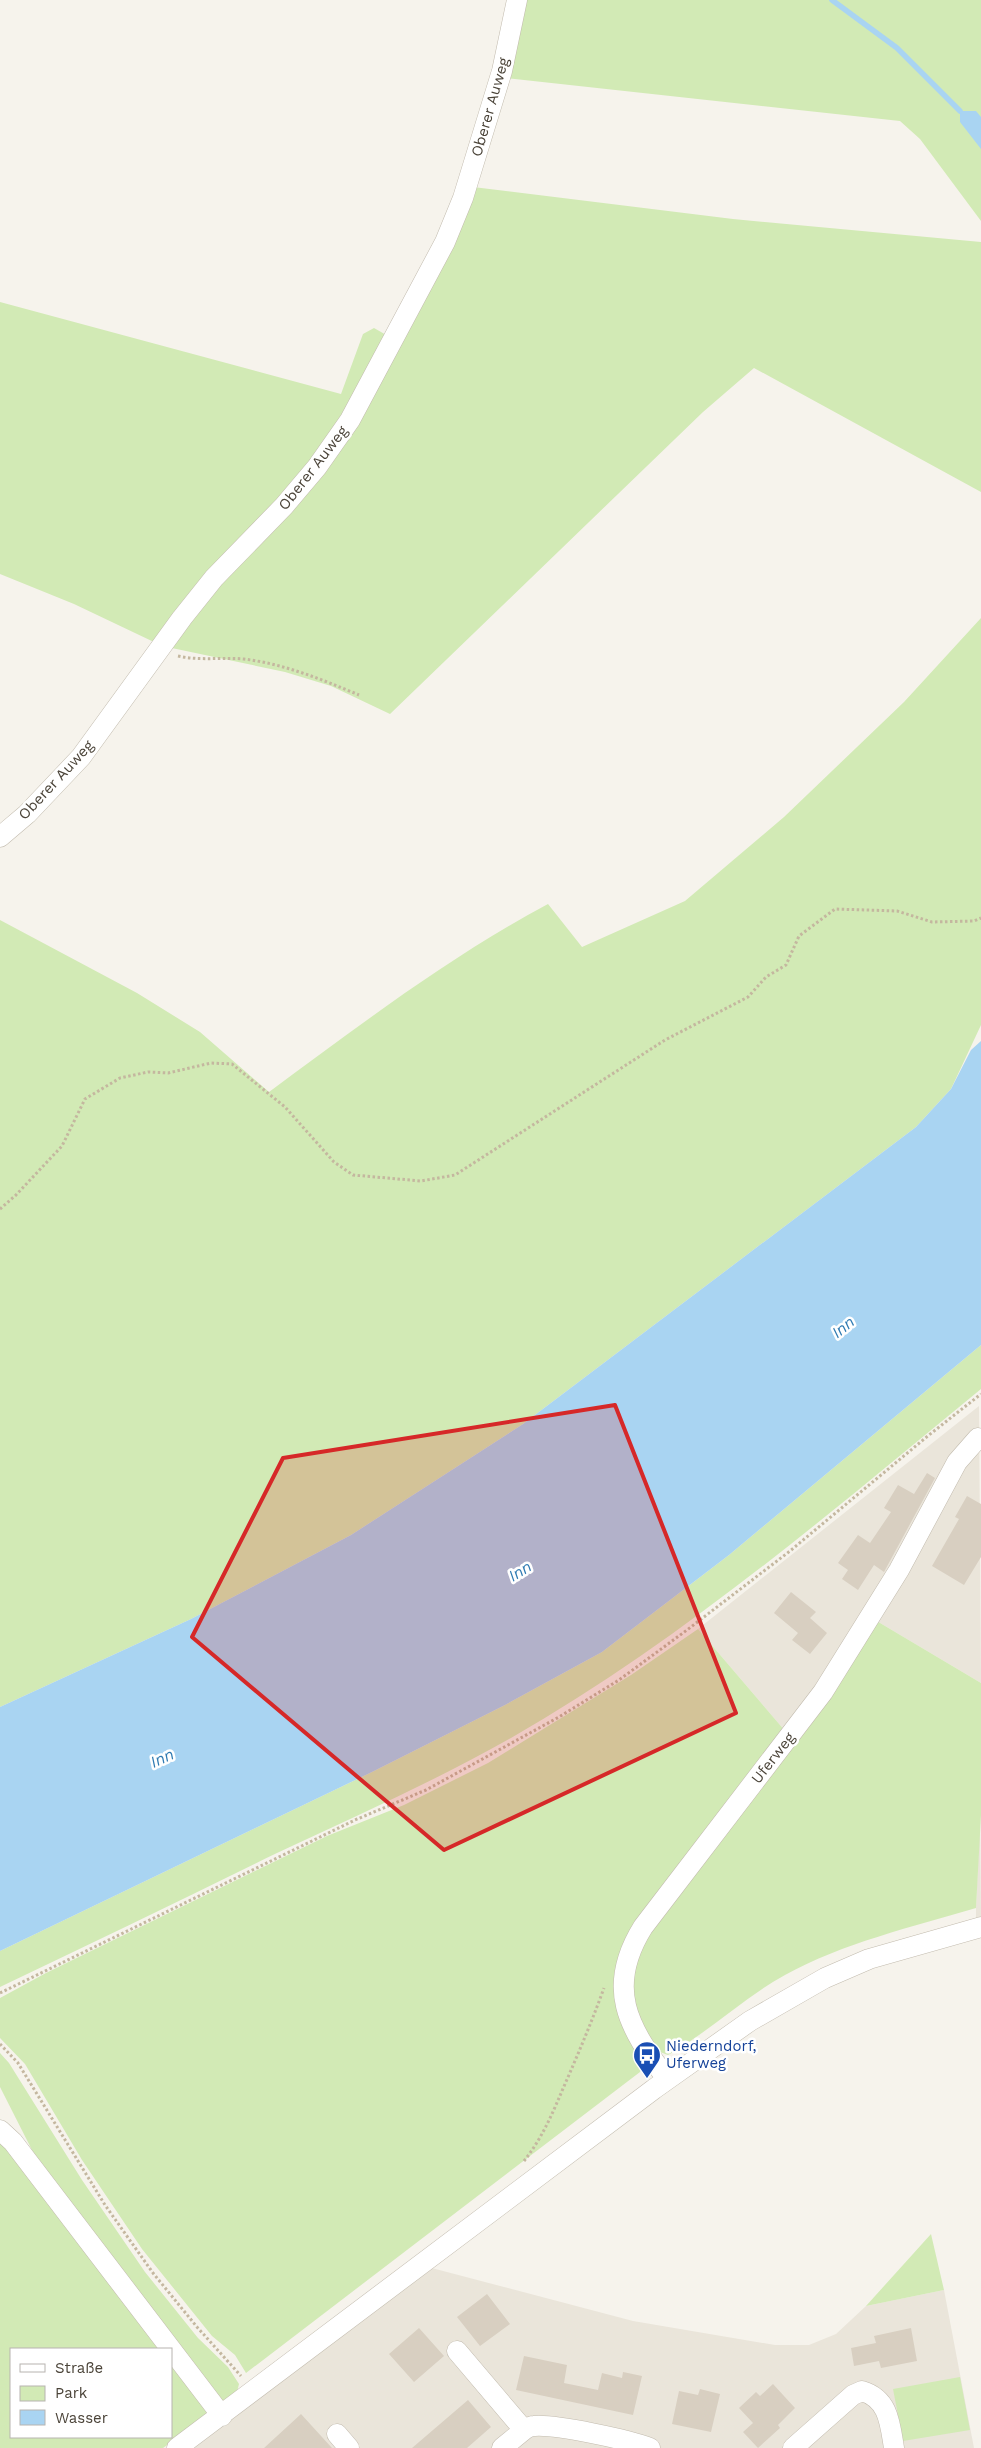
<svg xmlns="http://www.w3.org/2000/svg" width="981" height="2448" font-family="'Work Sans',sans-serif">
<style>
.residential{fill:#eae5da}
.green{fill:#d2eab5}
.water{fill:#a9d4f2}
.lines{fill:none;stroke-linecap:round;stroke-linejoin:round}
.stream{stroke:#a9d4f2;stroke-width:5.5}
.building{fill:#d8cfc1}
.minor-casing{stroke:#c2bbae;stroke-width:21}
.path{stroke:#c4b79f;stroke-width:3;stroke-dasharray:2.5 2.5;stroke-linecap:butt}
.minor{stroke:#fff;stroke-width:20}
.marked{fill:#d62828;fill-opacity:0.2;stroke:#d62828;stroke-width:4;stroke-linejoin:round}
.labels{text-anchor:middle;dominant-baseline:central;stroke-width:5;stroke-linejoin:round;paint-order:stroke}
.street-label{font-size:15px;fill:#4b4439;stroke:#fff}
.transit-label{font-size:15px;fill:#164399;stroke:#fff;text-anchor:start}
.water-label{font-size:16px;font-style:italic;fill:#2e7ab2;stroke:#fff}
</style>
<rect width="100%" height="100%" fill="#f6f3ec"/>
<path class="residential" d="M979,1406L981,1683L875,1620L786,1732L698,1629Z
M980,1815L981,1919L976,1920V1908Z
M428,2267L633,2321L775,2345H809L836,2334L866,2306L944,2290L974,2448H185Z"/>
<path class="green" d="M523,0H981V221L920,139L900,121L506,78Z
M473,187L733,219L981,242V492L754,368L703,412L390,714L331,686L285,672L167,647L290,506Z
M0,302L341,394L363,334L374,328L388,336L342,424L156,643L74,604L0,574Z
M981,618V1025L951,1089L916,1127L523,1424L351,1535L191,1619L0,1707V920L137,993L200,1032L269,1092C360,1025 449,957 548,904L582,947L685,901L784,817L904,702Z
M981,1345V1389C831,1512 681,1641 511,1738C435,1781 356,1816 277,1853C185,1898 93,1943 0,1987V1951L372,1772L505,1705L602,1652L729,1555Z
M875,1620L981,1683V1815L976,1908C912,1927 843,1943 785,1975C743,1998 709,2032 668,2055L652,2049L629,2003L633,1954Z
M698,1629L786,1732L619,1966L644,2064L640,2072L246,2373L235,2355L212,2336L142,2249L82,2160L25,2064L0,2038V1998L46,1973L327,1836L404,1805L488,1763L631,1675Z
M0,2053L9,2063L82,2180L145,2272L198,2338L228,2367L239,2384L236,2396L230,2401L220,2400L35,2156L0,2087Z
M4,2140L163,2349H11V2437H171V2360L211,2414L163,2448H0V2144Z
M931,2234L944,2290L866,2306Z
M960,2377L970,2430L903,2441L893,2389Z"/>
<path class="water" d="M960,111H976L981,117V149L960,122Z
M981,1041V1345L729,1555L602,1652L505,1705L372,1772L0,1951V1707L191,1619L351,1535L523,1424L916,1127L951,1089L971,1050Z"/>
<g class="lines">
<path class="stream" d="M832,0L897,48L960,111"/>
</g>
<path class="building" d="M927,1473L935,1478L884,1572L874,1565L858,1590L842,1579L848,1570L838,1563L858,1535L870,1543L891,1512L884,1508L898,1485L914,1494Z
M967,1496L981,1504V1557L964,1585L932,1566L959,1519L955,1517Z
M791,1592L816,1612L810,1618L827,1633L810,1654L792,1640L798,1633L774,1613Z
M487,2294L510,2324L480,2346L457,2317Z
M419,2328L444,2356L414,2382L389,2354Z
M911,2328L917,2361L881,2368L879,2361L854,2366L851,2348L876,2343L874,2336Z
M524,2356L567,2365L564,2383L598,2390L602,2373L622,2378L623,2372L642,2376L633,2415L516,2390Z
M773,2384L795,2408L778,2425L780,2428L758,2448L743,2432L753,2423L739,2408L756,2392L760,2396Z
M700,2389L720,2394L711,2432L672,2424L679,2391L698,2395Z
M468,2400L491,2427L467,2448H412Z
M301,2414L332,2448H264Z"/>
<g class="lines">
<g class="minor-casing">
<path id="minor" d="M0,837L27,814L81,757L182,618L214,578L284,506L317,467L350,420L445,242L463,198L502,71L517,0
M667,2079C628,2027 605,1988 643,1927L823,1692L899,1570L957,1462L978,1438
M0,2130L13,2142L222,2416
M457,2351L524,2430C527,2428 530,2426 534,2426C555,2424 630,2440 650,2448
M337,2434L349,2448
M177,2448L654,2089L750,2021L825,1978L869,1959L981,1927
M502,2448L524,2430
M793,2448L853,2395L862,2391C889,2399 890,2424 894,2448"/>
</g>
<path class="path" d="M178,656C200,661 221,657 244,659C284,664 321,679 359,695
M0,1209L16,1195L62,1146L85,1099L120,1078L148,1072L168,1073L211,1063L232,1064L285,1107L334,1162L353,1175L421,1181L455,1175L665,1040L748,997L766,977L786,965L799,936L835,909L897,911L932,922L974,921L981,918
M0,1993L355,1820L426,1790L559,1717L619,1680L687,1630L790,1551L929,1435L981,1394
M0,2044L18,2063L105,2205L153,2273L197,2327L241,2376
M524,2161C543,2137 553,2112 565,2084C579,2052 592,2021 604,1988"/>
<use href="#minor" class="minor"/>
</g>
<path class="marked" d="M615,1405L736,1713L444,1850L192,1637L283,1458Z"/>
<defs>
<g id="bus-pin" transform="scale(1.4375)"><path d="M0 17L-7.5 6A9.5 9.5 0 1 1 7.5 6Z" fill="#1a4fb4" stroke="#fff"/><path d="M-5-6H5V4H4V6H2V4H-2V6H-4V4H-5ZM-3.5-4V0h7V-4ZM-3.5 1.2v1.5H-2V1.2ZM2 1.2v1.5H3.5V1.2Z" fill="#fff"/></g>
</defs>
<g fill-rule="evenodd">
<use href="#bus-pin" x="647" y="2055"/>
</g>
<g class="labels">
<g class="street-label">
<text transform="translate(490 107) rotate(-74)">Oberer Auweg</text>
<text transform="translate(313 468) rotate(-52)">Oberer Auweg</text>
<text transform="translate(56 780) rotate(-47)">Oberer Auweg</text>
<text transform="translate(773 1758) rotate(-52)">Uferweg</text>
</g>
<g class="transit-label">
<text x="666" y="2046">Niederndorf,<tspan x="666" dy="17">Uferweg</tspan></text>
</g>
<g class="water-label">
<text transform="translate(843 1327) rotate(-39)">Inn</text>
<text transform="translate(520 1571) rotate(-32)">Inn</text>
<text transform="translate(162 1758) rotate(-25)">Inn</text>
</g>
</g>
<rect x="10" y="2348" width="162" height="90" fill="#ffffff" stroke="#b7b4b0"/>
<rect x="20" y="2364" width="25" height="8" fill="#ffffff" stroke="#b7b4b0"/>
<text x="55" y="2373" font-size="15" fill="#4b4439">Straße</text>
<rect x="20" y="2386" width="25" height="15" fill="#d2eab5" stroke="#b7b4b0"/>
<text x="55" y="2398" font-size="15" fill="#4b4439">Park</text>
<rect x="20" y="2410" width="25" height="15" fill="#a9d4f2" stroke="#b7b4b0"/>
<text x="55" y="2423" font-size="15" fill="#4b4439">Wasser</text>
</svg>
